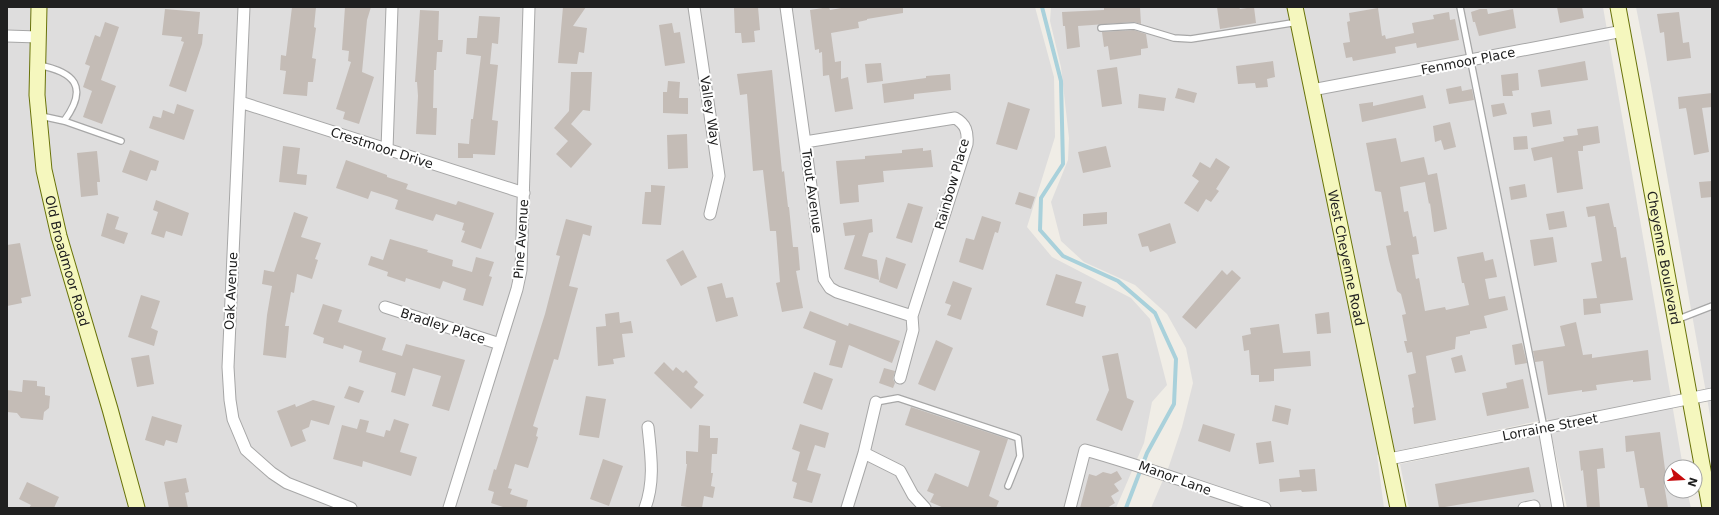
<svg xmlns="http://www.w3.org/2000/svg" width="1719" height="515" font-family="'DejaVu Sans',sans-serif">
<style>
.residential{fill:#dedddd}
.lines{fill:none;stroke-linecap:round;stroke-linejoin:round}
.stream{stroke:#a9d1db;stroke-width:4}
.building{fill:#c4bcb6}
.lane-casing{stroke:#a7a7a7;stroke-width:8}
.street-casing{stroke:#a7a7a7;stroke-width:13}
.secondary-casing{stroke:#69730a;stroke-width:17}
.lane{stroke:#fff;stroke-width:5.5}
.street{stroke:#fff;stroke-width:11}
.secondary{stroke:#f5f7be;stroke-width:15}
.labels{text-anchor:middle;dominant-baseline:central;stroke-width:4;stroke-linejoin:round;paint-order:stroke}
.street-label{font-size:13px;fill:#202020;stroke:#fff}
</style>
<rect width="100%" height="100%" fill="#f0ede6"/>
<path class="residential" d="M7,7H1035L1054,77L1055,137L1027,227L1052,257L1131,298L1150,319L1167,385L1152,402L1144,443L1116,508H7Z
M1051,7H1603L1683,467H1671V491H1687L1691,508H1567L1548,419L1377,455L1384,508H1151L1169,466L1182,427L1193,383L1186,348L1167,314L1135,285L1084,262L1061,241L1051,202L1068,160L1069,138L1061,67L1050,21Z
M1636,7H1712V426L1646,58Z
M1539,435L1553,508H1409L1400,464Z"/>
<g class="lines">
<path class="stream" d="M1042,7L1061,81L1063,164L1041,198L1040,230L1063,256L1118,281L1155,313L1176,359L1174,404L1147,453L1126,508"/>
</g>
<path class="building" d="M292,7H316L314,27L316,28L312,58L316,59L313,82H308L307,96L283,94L286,71L280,70L281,55L286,56Z
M345,7H371L367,20L362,72L374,77L359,124L343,119L345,112L336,109L351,62L348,61L349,51L342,50Z
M563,7H586L573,26L587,28L584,53L579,52L577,64L558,63Z
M758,7L760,30L754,31L755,42L742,43L741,33H735L734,8Z
M829,7L830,10L847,7H903V13L867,19V20L858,22L859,28L831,33L835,62L841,61V79L848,77L853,109L835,112L829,75L823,76L822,52L819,53V49L815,50L810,10Z
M1104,7H1140L1141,24L1134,22L1078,26L1080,47L1067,49L1065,26H1063L1062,12L1104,10Z
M1217,7H1239L1240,9L1254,7L1256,23L1220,29Z
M1557,7H1582L1584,18L1560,23Z
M1378,8L1382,36L1385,35L1386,39L1414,33L1412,23L1434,19L1433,15L1449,12L1450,20L1455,19L1459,40L1417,48L1416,43L1395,47L1396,53L1353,61L1352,57L1346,58L1343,43L1350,42L1347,22L1350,21L1349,13Z
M165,9L200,12L198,34H203L202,44L186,92L169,86L184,42L181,41L182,37L162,35Z
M1480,9H1487L1488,14L1513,9L1516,28L1479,36L1475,22H1473L1471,12Z
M420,10L439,11L438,40H443L442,52H437L436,70H434L433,108H437L436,135L416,134L418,96L417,82H415Z
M1679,12L1683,43L1689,42L1691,58L1667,61L1664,32L1660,33L1657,14Z
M479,16L500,17L498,44L492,43L490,64L498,65L492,120L498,121L495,155L473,154V158H458V143L469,144L471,119H473L481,56L466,54L467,38H477Z
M105,22L119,27L101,80L116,86L102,124L83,117L92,91L83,87L90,66L85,64L95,35L100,37Z
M672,23L674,33L680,32L685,63L665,66L659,25Z
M1134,30L1146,34L1148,48L1141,49V55L1110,60L1108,46L1104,47L1102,32Z
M1273,61L1275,77L1267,79L1268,87L1256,88L1255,83L1238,84L1236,66Z
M1585,61L1588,80L1541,87L1538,70Z
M881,63L883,81L867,83L865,64Z
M1117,67L1122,104L1102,107L1097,70Z
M772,70L782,172L784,171L788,207H789L793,247H798L800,270L796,271L803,308L782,312L776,283L780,282L776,231H770L763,170L753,171L747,94L740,95L737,74Z
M571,72H592L590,111L583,110L571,124L592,144L571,168L556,154L568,141L554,128L569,111Z
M1518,73L1519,90L1512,91L1513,96H1503L1501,75Z
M950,74L951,90L914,94V99L884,103L882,84L926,78V76Z
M668,81L680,82L679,98H688V114L663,113V92H667Z
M1461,86L1462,91L1472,89L1474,100L1449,104L1446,89Z
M1178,88L1197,93L1194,103L1175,98Z
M1712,93V107L1702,108L1709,152L1694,155L1687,113L1686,108L1679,109L1678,97Z
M1139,94L1166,98L1164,111L1138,108Z
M1423,95L1426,108L1362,122L1359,104L1373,102V106Z
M1008,102L1030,109L1017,150L996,144Z
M1504,103L1507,114L1493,117L1491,105Z
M177,104L194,110L184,140L149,128L153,116L161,118L163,110L174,114Z
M1550,110L1552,124L1533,127L1531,113Z
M1450,122L1456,147L1444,150L1441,140L1435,142L1433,126Z
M1598,126L1600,143L1583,146V151H1578L1583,189L1557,193L1552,157L1534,161L1531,148L1564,141L1563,137L1578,135L1577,129Z
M687,134L688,168L668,169L667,135Z
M1527,136L1528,149L1514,150L1513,137Z
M1396,138L1401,162L1424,157L1428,175L1437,173L1447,229L1434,232L1430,203L1429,204L1425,182L1400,187L1404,212L1408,211L1413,237L1416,236L1419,254L1412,255L1416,279L1419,278L1425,311L1445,307L1446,310L1469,305L1464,283H1462L1457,257L1483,252L1485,261L1493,259L1497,277L1485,279L1489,299L1505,296L1508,310L1484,316L1487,328L1470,331V334L1456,337L1455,349L1426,356L1436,420L1414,424L1412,408L1414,407L1408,375L1416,373L1412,352L1407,353L1404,341H1407L1402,315L1406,314L1401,294L1397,291L1389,260L1386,246L1391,245L1381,192L1375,191L1366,143Z
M283,146L300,148L297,174L307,175L306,185L279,182Z
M1106,146L1111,167L1083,173L1078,152Z
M923,148V151L931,150L933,167L883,171L884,182L858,185L859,202L840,204L836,161L865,159V156L902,153V150Z
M130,150L159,161L156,171L151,170L147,181L122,172Z
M97,151L100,182H97L98,195L81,197L77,153Z
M1216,158L1230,167L1216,189L1219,191L1211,202L1206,199L1198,212L1184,203L1199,181L1192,176L1200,162L1210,168Z
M346,160L387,175V177L408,184L406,189L456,205L458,201L494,213L481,249L461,242L465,231L462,230L464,223L436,214L433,221L395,209L398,200L390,197L371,191L368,199L336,188Z
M1712,181V197L1701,198L1699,182Z
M1525,184L1527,197L1511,200L1509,187Z
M651,185L665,186L661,225L642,224L645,192H651Z
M1019,192L1035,197L1031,209L1015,204Z
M156,200L189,213L182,236L166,231L164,238L151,234L158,212L153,210Z
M908,203L923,207L912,243L896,238Z
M1609,203L1614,227H1616L1621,258L1626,257L1633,300L1600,304L1601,313L1584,315L1583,299L1597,298L1591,263L1602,261L1595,216L1588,217L1586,207Z
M1564,211L1567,227L1549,230L1546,214Z
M294,212L308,217L301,237L321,243L315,259L318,260L312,279L297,274L294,293L291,292L285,326H289L286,358L263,355L267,315L272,286L262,284L264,270L274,272Z
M1107,212V224L1083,226V214Z
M107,213L119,217L115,229L128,233L124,244L101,236Z
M982,216L1001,222L998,233L995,232L983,270L959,262L966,238L974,240Z
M566,219L592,226L590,236L583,234L569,286L578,288L558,360L554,359L533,426L538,428L536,436L538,437L528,468L515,464L508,488L512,489L510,494L528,500L526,508H506L491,503L494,492L488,490L494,469L496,470L545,314L560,256L556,255Z
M872,219L873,232L869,233L862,256L877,260L879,280L844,269L855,235L845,236L843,223Z
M1170,223L1176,243L1150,252L1148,246L1142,247L1138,234Z
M1553,237L1557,262L1534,266L1530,240Z
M390,239L428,250L427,252L453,260L452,266L472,272L476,257L494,262L489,276L492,277L483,306L463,300L466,289L443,281L440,289L406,278L405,282L387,276L388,272L368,265L371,256L383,260Z
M20,243L31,296L21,298L22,303L7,306V245Z
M683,250L697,277L681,286L666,260Z
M886,257L906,264L897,289L879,282Z
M1222,270L1227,275L1232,270L1241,278L1196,329L1182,317Z
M1056,274L1082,282L1075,303L1086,306L1083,317L1046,305Z
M953,281L972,288L961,320L947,315L951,305L945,303Z
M722,283L726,298L733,297L738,316L716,322L707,287Z
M141,295L160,301L151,328L158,331L154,346L128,337Z
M323,304L342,310L338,322L386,338L382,350L402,356L406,344L465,360L449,411L432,406L441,376L413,368L405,396L391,392L396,373L359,362L362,351L344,345L343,349L323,343L324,338L313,334Z
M810,311L848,326L849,323L900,341L892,363L849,345L842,368L829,365L836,341L803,328Z
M619,312L620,323L631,321L633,333L622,334L625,357L613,359L614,364L598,366L596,327L606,326L605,314Z
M1329,312L1331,333L1317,334L1315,314Z
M1576,322L1583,355L1592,354V358L1648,350L1651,380L1633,382V380L1596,385L1597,390L1582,392V390L1548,395L1543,361L1535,362L1533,351L1565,346L1560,326Z
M1279,324L1283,353L1310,351L1311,366L1274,369V381L1259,382V375H1251L1249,350L1244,351L1242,336L1251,334L1250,328Z
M936,340L953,348L935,391L918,384Z
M1522,343L1527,363L1515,365L1512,345Z
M1118,353L1127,398L1134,401L1122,431L1096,420L1109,390L1102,356Z
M149,355L154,384L137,387L131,358Z
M1462,355L1466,371L1455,373L1451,358Z
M664,362L673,371L676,367L683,373L686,370L698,382L694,387L704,395L691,409L654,373Z
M884,368L895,371L893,379L895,383L893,388L879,383Z
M814,372L833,379L822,410L803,403Z
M1523,379L1529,408L1487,416L1482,393L1507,388L1506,383Z
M23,380L37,381V386L45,387V395L50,396L49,408L44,412L43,420L21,418L17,413L7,412V390L22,392Z
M349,386L364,391L359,403L344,398Z
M586,396L606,399L599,438L579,435Z
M313,400L335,406L329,425L311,420L309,427L302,430L306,441L291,447L277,411L295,404L296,407Z
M1275,405L1291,409L1288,425L1272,421Z
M911,407L1008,439L989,496L999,501L996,508H944L930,502L934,494L927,491L935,473L968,487L980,451L905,425Z
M152,416L182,425L177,443L166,440L164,446L145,440Z
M360,419L369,421L366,432L384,437L386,430L390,431L394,419L409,424L400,452L417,457L411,476L363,461L362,467L333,459L342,425L357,429Z
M800,424L829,433L825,448L815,445L807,470L821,474L812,503L793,498L797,483L792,481L800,452L792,449Z
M1203,424L1235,434L1230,452L1198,441Z
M699,425L710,426V438H718L717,454H712L711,473H713L711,486L715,487L713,498L704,496L702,508H694L681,506L687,464H686V451L698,452Z
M1660,432L1667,484H1664L1668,508H1648L1644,488H1640L1634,451L1626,452L1625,436Z
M1271,441L1274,462L1259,464L1256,443Z
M1603,448L1605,468L1597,469L1600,508H1587L1583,470L1581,471L1579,451Z
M603,459L623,466L609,506L590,499Z
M1529,467L1534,492L1439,508L1435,484Z
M1315,469L1317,491L1302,492L1301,490L1280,492L1279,479L1300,477L1299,470Z
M1117,471L1122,479L1114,484L1119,491L1111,496L1115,503L1107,508H1080L1089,474L1096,476L1103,472L1111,474Z
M186,478L189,492L185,493L188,508H169L164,482Z
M27,482L59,497L54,508H29L31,505L19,499Z"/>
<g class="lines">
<g class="lane-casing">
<path id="lane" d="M1460,7L1544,428
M1101,28L1134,26L1174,38L1191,39L1298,22
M38,65C75,72 89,87 64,121
M41,116L64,121L121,141
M1676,320L1712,306
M876,402L898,398L1018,438L1020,456L1008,486"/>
</g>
<g class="street-casing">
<path id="street" d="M244,7L228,367L230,400L233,419L246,450L272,473L287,483L351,508
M694,7L719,176L710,214
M786,7L824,279L830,288L837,292L912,316
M7,36L38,37
M1312,90L1623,31
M240,102L524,193
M805,142L955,118C966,124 968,132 967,144L912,316L913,330L900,378
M387,149L392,7
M385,307L500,344
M1544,428L1558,508
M864,453L900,471L913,495L925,508
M1389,459L1712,394
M449,508L517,289L521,270L529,7
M645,508C655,481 651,455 648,427
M847,508L864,453L876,402
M1070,508L1085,450C1146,467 1205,489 1265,508
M1524,508L1534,506"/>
</g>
<g class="secondary-casing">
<g id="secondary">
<path id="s1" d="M39,7L37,95L44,170L59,236L110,409L137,508"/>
<path id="s2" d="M1295,7L1398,508"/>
<path id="s3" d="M1618,7L1710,508"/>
</g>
</g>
<use href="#lane" class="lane"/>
<use href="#street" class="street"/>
<use href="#secondary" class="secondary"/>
</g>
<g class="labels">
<g class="street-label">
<text transform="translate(1468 61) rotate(-11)">Fenmoor Place</text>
<text transform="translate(710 111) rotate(81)">Valley Way</text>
<text transform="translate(382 148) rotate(18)">Crestmoor Drive</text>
<text transform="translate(952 184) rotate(-74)">Rainbow Place</text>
<text transform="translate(812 191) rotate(82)">Trout Avenue</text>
<text transform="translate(521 239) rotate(-86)">Pine Avenue</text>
<text stroke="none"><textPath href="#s2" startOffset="256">West Cheyenne Road</textPath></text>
<text stroke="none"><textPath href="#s3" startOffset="255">Cheyenne Boulevard</textPath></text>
<text stroke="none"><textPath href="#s1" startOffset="257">Old Broadmoor Road</textPath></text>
<text transform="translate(231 291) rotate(-87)">Oak Avenue</text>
<text transform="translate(443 326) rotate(18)">Bradley Place</text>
<text transform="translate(1550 427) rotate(-11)">Lorraine Street</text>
<text transform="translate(1175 478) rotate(20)">Manor Lane</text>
</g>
</g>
<rect width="1719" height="515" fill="none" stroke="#202020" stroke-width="16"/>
<g transform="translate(1683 479) rotate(108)"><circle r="19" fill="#ffffff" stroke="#a6a6a6"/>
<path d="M0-3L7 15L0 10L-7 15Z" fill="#c60a0c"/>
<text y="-6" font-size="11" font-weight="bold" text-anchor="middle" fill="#202020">N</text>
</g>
</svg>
